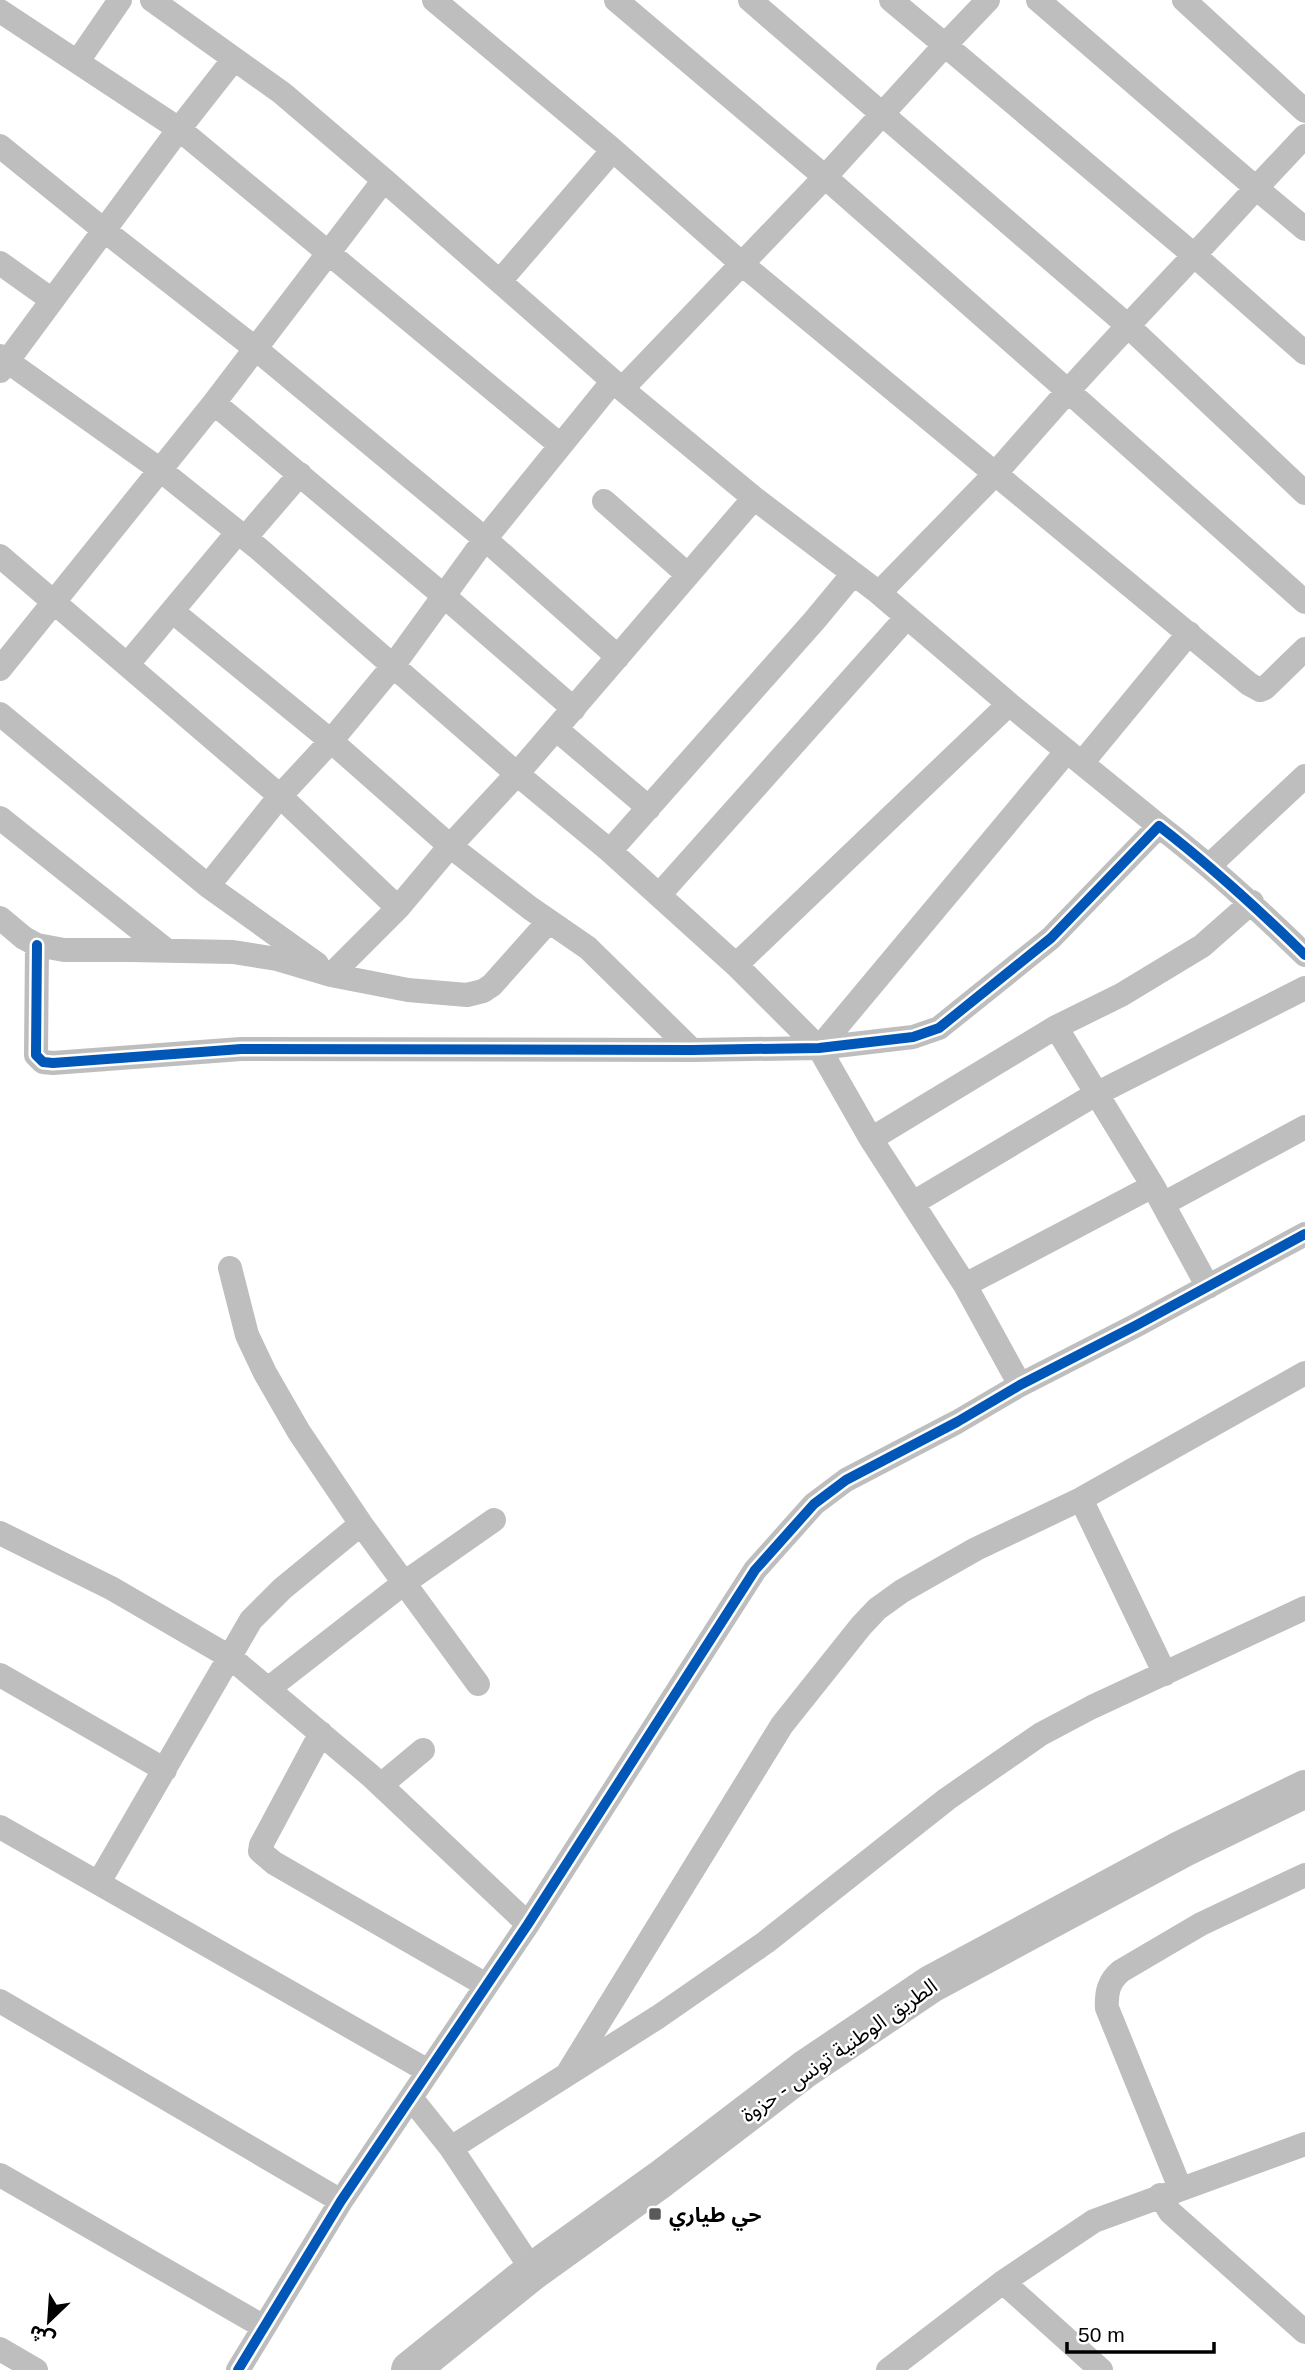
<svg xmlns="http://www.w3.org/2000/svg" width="1305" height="2370" font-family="Arial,'Noto Sans Arabic',sans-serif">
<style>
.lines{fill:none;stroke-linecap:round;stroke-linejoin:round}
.minor{stroke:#bebebe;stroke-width:24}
.primary{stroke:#bdbdbd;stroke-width:38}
.cycleway-casing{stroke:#fff;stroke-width:15}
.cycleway{stroke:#0057b8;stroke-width:10}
.poi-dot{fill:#595959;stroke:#fff;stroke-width:2.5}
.labels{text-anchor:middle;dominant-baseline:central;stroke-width:5;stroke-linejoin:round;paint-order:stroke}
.street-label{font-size:21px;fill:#000;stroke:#fff}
.poi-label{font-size:21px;font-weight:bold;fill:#000;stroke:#fff;text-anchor:start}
</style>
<rect width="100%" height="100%" fill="#fff"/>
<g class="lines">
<path class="minor" d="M152,0L282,93L384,180L622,389L754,498L879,593
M434,0L613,150L742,264L1249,684L1260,690L1265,688L1305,649
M616,0L825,177L622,389
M750,0L1127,325L1305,493
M891,0L945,45L988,0
M1038,0L1256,188L1305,136
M1184,0L1305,111
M0,11L179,129L560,445
M78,61L120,0
M0,146L105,231L256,349L485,539L618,657
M1305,229L1256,188C1194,257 1130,322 1068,391L825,177L945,45L1195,256L1305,353
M0,263L52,300
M500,281L613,150
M0,356L159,469L259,549L517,774L610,851L736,965L819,1048L871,1139L965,1285L1020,1385
M0,371L179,129L234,59
M214,403L444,596L574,709
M604,501L688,575
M245,538L300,474
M0,556L280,796L398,908
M172,611L331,741L450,846L530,908L588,948L692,1050
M127,665L238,532
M0,669L214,403L384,180
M1009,704L879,593L994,475L1068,391L1305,602
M0,714L208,886L317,964
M556,729L649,808
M1082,763L1189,633
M0,818L166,950
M610,851L814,621L853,574
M1210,865L1305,776
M208,886L280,796L331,741L393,666L485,539L613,381
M660,894L907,617
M0,918L24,938L37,945L64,950H130L233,952L277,959L331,975L408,990L467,995L483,991L492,985L549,921
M37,945L36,1055L43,1062L53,1063L241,1049L692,1050L819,1048L913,1037L939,1028L1051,938L1159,826C1211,866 1258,909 1305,955
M736,965L1009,704L1159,826
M331,975L398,908L450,846L517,774L754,498
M1056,1027L1153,1186L1208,1287
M819,1048L1067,751
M871,1139L1056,1027L1121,995L1202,946L1252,902
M913,1203L1096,1094L1305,988
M1163,1204L1305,1127
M230,1268L247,1335L265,1373L299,1432L361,1524L478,1684
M965,1285L1153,1186
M1081,1499L1165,1674
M0,1533L113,1589L230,1657L371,1776L528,1924
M0,1675L165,1770
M268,1689L404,1583L494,1520
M321,1733L261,1845L260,1851L274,1863L486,1985
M381,1785L423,1750
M0,1827L428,2071
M99,1882L251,1620L282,1589L361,1524
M0,2001L341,2201
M569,2071L782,1725L861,1626L877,1609L902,1591L976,1549L1081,1499L1305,1373
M411,2098L451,2148L658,2017L766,1942L947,1799L1041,1734L1092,1707L1305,1608
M451,2148L533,2271
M0,2175L264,2327
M1180,2188L1107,2008C1106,1992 1109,1981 1121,1971L1201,1924L1305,1875
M1160,2195L1170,2212L1305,2332
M1003,2282L1101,2370
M0,2349L36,2370
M238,2370L341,2201L528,1924L755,1570L814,1504L846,1480L957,1422L1020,1385L1135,1326L1305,1234
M888,2370L1003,2282L1094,2221L1305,2144"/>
<path class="primary" d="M410,2370L533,2271L661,2179L805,2069L931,1984L1182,1849L1305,1789"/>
<g class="cycleway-casing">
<path id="cycleway" d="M37,945L36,1055L43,1062L53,1063L241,1049L692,1050L819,1048L913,1037L939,1028L1051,938L1159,826C1211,866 1258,909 1305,955
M238,2370L341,2201L528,1924L755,1570L814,1504L846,1480L957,1422L1020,1385L1135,1326L1305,1234"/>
</g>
<use href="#cycleway" class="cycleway"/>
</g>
<rect class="poi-dot" x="648" y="2207" width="14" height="14" rx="3.5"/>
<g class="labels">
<g class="street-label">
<text transform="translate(839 2050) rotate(-35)">الطريق الوطنية تونس - حزوة</text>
</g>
<g class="poi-label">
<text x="669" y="2214">حي طياري</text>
</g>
</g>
<g transform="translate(49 2321) rotate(205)" stroke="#ffffff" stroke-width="5" paint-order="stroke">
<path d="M0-5L12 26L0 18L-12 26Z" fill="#000000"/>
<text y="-10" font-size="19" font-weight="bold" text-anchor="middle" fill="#000000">ش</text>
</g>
<path d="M1067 2342v10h147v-10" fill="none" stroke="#000000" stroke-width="3.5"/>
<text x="1078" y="2342" font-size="21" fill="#000000" stroke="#ffffff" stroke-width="5" paint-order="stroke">50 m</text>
</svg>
